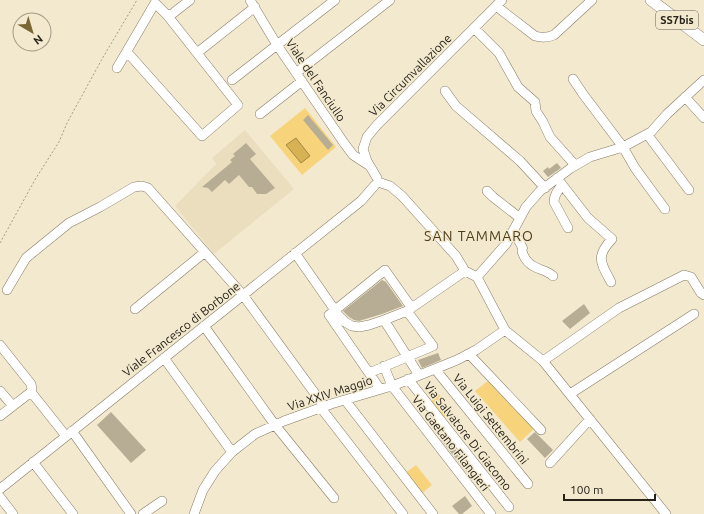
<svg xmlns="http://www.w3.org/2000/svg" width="704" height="514" font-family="Ubuntu,sans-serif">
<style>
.built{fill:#ebdebe}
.green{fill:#f7d47c}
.water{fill:#d6b255;stroke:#a18743}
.building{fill:#b7ad95}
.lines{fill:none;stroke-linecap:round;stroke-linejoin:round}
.minor-casing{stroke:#847b64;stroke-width:10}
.major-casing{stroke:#847b64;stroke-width:12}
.path{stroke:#a39b88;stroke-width:1;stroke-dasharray:2 2;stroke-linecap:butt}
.minor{stroke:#fff;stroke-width:9}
.major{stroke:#fff;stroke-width:11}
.labels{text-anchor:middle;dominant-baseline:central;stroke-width:3;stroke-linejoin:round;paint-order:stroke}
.shield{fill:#f3e9cf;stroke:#645e50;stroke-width:1}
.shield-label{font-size:11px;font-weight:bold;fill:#262219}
.street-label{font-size:12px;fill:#262219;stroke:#f3e9cf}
.quarter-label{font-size:14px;letter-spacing:1px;fill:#4e3e17;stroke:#f3e9cf}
</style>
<rect width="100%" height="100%" fill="#f3e9cf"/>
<path class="built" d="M245,130L294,189L214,254L175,206L216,164L212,158Z"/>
<path class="green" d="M305,108L336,147L302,175L270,136Z
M489,380L535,428L520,442L475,391Z
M439,394L452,411L442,419L429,403Z
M416,465L432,485L421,494L405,473Z"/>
<path class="water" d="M296,138L310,156L301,163L286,145Z"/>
<path class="building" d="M308,115L333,145L328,150L303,120Z
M246,143L256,154L250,159L275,188L266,194H257L252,187H249L239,175L229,184L225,180L212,192L208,188L202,187L232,162L230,160L235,156L233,154Z
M557,163L561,168L548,177L543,171L548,167L549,169Z
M382,280L386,282L403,306L382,314L359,321L354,320L349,317L343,311Z
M584,304L590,313L570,329L562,321Z
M438,353L441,360L422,368L418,360Z
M111,412L146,450L131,463L97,425Z
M535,432L553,450L545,458L527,439Z
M445,436L472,471L468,474L441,440Z
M465,496L472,506L462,514H459L452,506Z"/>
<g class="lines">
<g class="minor-casing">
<path id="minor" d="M250,0L277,45L344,143L353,155L370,166
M496,6L535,36C542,38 547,38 554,35L592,0
M474,28L499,53L518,87L535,102L536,111L543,122L550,137L575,165
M127,52L202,136L238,105L167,15
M197,53L255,7
M117,68L155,3L167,15L172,14L190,0
M296,73L390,0
M573,79L583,94L623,147L635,168L665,209
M232,80L335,0
M445,91L456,106L520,161L545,188
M685,97L704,118
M260,114L302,81
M647,134L689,190
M377,178L367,161L363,149L367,137L377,125L502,0
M557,178L588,218L612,239C595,257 601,263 611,282
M381,183L390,186L402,196L456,256L465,271
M562,185C558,190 554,195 554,202L568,228
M487,191L493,197L520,218
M512,232C515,236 519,240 521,245C524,250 522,246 522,251C523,255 526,260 528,262C535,270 546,269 553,276
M295,253L339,316L345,322L352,326L359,327L369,325L384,320L407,311L465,271
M465,271L477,277L505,330L543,361L666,514
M477,277L506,244L526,207L540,191L571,168L590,157L623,147L651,132L667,114L704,80
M7,290L26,258L69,223L100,207L134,187L142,186L148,188L243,295L324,406
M135,309L205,252
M384,320L419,375
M204,326L275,425L334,498
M0,345L31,384L32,389L31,392
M469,354L541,430
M164,358L232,452
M543,361L619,308L684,275L691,277L701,293L704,295
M384,366L392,386L491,514
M435,369L528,484
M369,373L433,346L407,311
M408,379L509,507
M380,389L329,315L385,270L411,307
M0,391L13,406
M570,394L694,314
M345,400L433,514
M321,408L403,514
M0,416L31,392L66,436
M72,431L131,514
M33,462L73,514
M550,463L590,419
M0,489L361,201L375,185
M0,497L13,514
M143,514L162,501
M194,514L203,490L215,471L232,452L255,434L284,421L331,404L395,385L457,360L476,350L505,330"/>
</g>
<g class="major-casing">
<path id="major" d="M651,0L704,40"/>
</g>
<path class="path" d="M0,243L36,178L59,142L67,123L102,59L137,0"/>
<use href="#minor" class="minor"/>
<use href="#major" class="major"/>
</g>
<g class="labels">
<rect class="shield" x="656" y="11" width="42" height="18" rx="3"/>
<g class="shield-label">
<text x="677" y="20">SS7bis</text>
</g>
<g class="street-label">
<text transform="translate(410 75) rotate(-45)">Via Circumvallazione</text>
<text transform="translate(316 80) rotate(56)">Viale del Fanciullo</text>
<text transform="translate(181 329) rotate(-38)">Viale Francesco di Borbone</text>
<text transform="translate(330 393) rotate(-18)">Via XXIV Maggio</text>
<text transform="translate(491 419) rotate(51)">Via Luigi Settembrini</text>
<text transform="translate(468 436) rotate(52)">Via Salvatore Di Giacomo</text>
<text transform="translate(451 443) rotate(52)">Via Gaetano Filangieri</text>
</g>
<g class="quarter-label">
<text x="479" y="236">SAN TAMMARO</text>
</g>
</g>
<g transform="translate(32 32) rotate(142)"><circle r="19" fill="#f3e9cf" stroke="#a19986"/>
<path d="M0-3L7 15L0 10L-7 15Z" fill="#7a6635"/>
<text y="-6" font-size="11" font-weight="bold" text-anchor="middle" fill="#262219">N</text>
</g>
<path d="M564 494v6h91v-6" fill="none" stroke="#262219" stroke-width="2"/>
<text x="570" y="494" font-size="12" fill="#262219" stroke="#f3e9cf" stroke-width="3" paint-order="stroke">100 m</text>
</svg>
